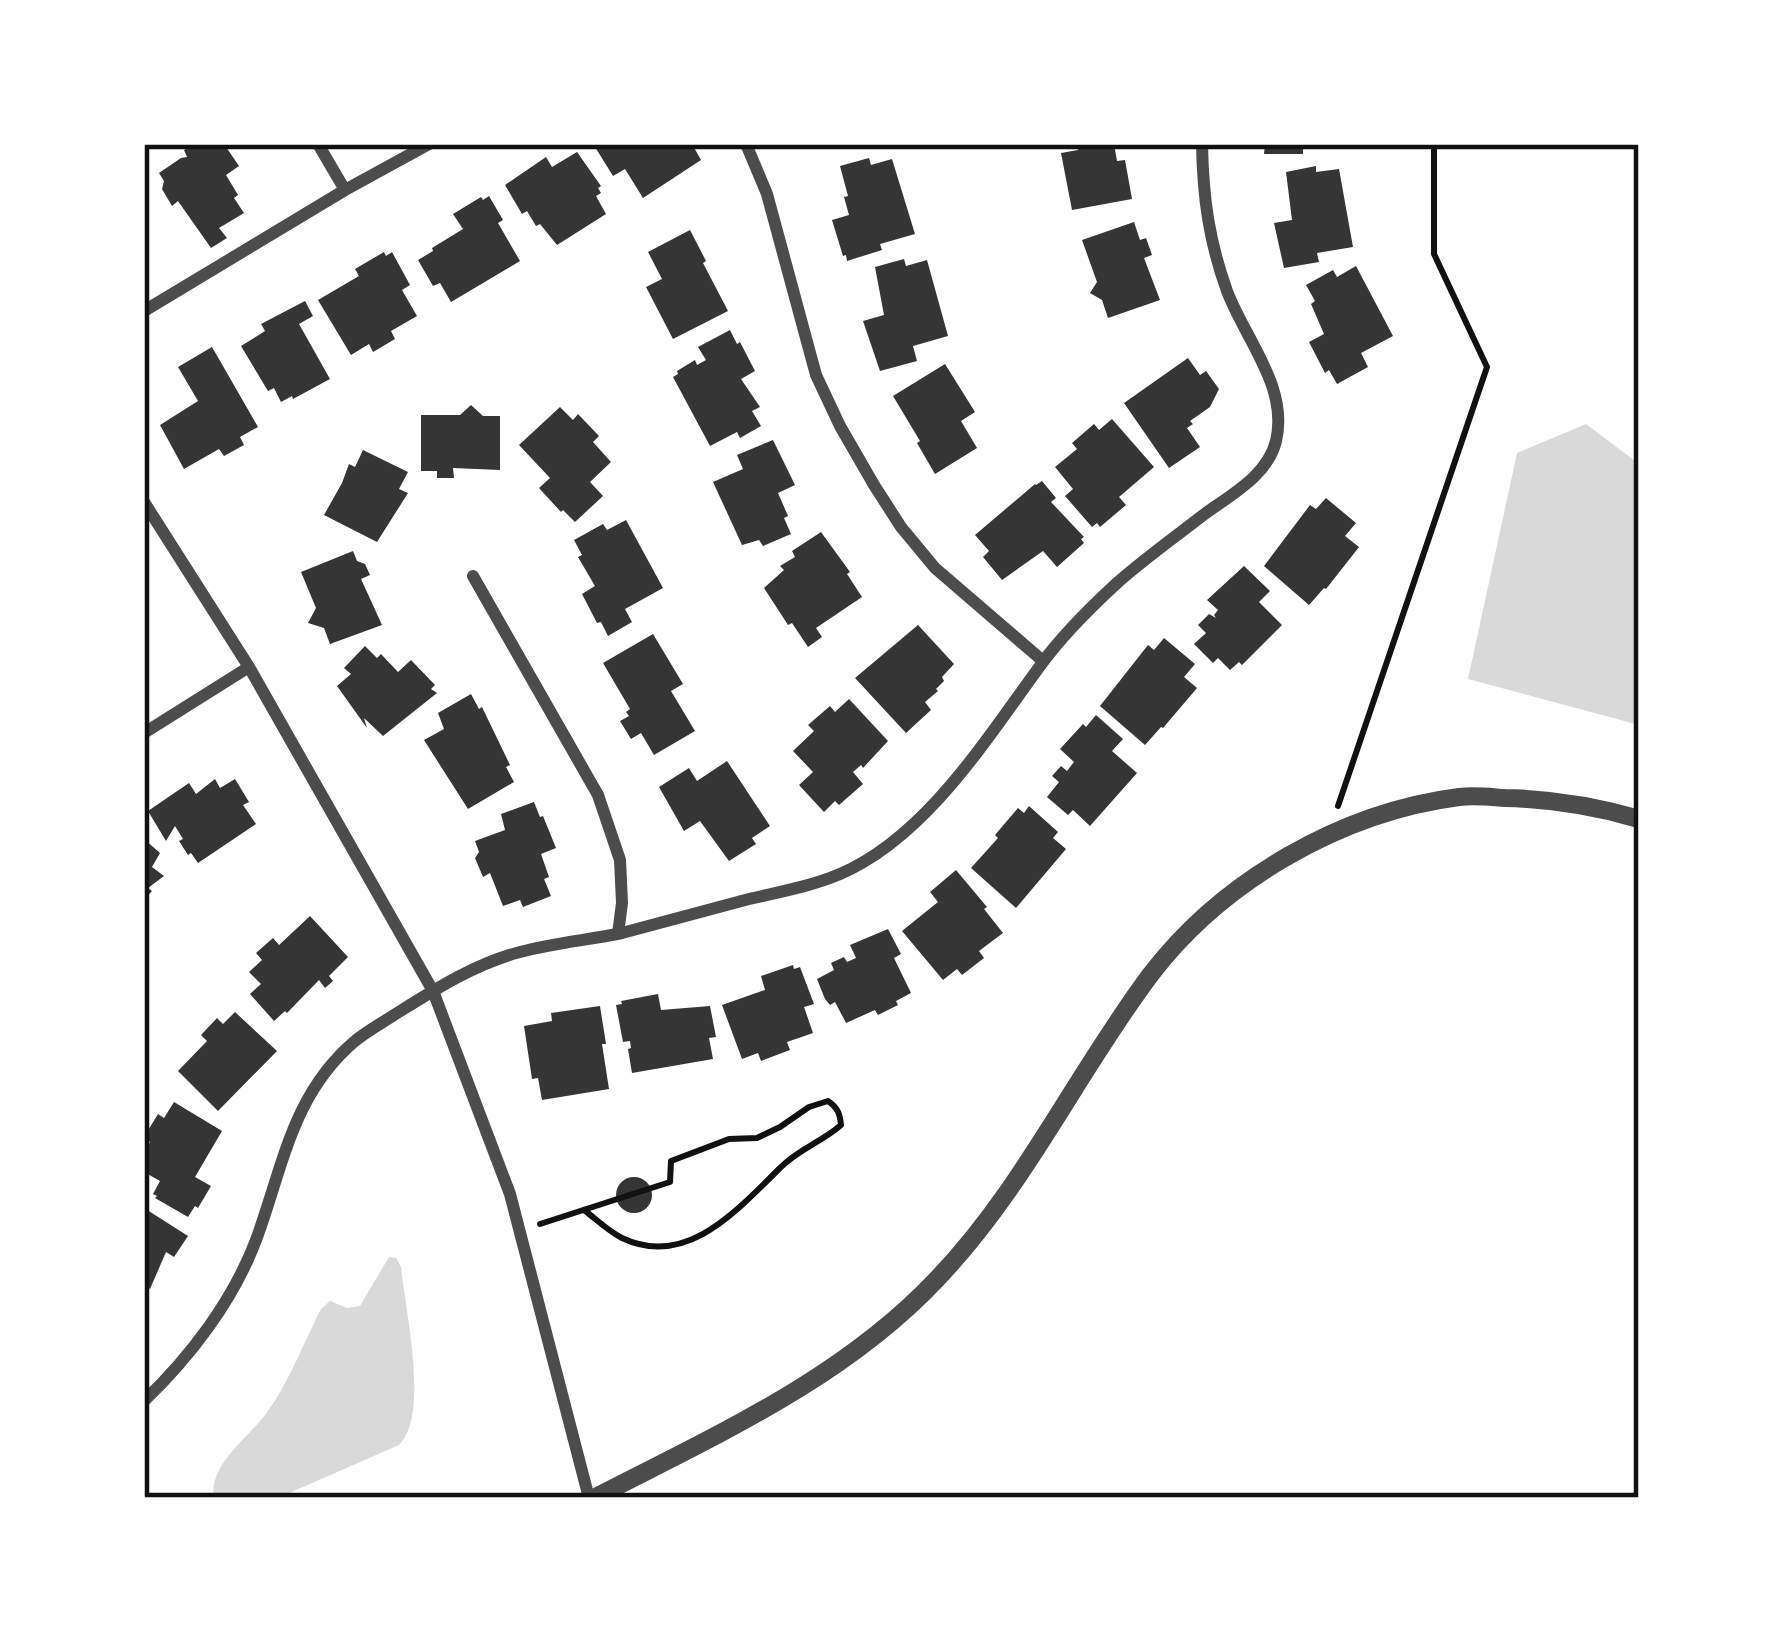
<svg xmlns="http://www.w3.org/2000/svg" width="1783" height="1642" font-family="'PT Serif',serif">
<style>
.water{fill:#d9d9d9}
.building{fill:#353535}
.lines{fill:none;stroke-linecap:round;stroke-linejoin:round}
.path{stroke:#111;stroke-width:6}
.minor{stroke:#4c4c4c;stroke-width:12}
.tertiary{stroke:#4c4c4c;stroke-width:18}
.neatline{fill:none;stroke:#111;stroke-width:4.5}
</style>
<rect width="100%" height="100%" fill="#fff"/>
<path class="water" d="M1586,424L1639,464V725L1468,679L1517,453Z
M389,1257L396,1258L401,1267C405,1309 430,1415 399,1445L278,1498H214C208,1464 251,1436 268,1411C290,1380 304,1342 321,1309L330,1301L347,1308L360,1306Z"/>
<path class="building" d="M195,144H224L239,166L226,175L238,195L234,198L244,213L219,228L227,238L211,248L178,201L172,206L162,189L164,181L159,173L181,158L187,157L184,150Z
M599,144H692L701,160L643,198L625,169L613,176L595,147Z
M1077,144H1114L1117,161L1125,160L1132,199L1072,210L1061,153L1078,150Z
M1265,144H1303V154H1264Z
M577,152L601,186L598,188L601,193L596,196L606,214L557,245L540,224L536,226L527,211L522,214L505,185L546,157L552,167Z
M869,158L871,165L892,159L915,234L880,244L882,250L847,261L846,255L843,256L832,220L849,215L844,197L848,196L840,166Z
M1316,166V172L1339,169L1353,247L1317,253L1319,262L1284,268L1274,223L1292,220L1286,172Z
M489,196L503,220L498,223L520,261L451,302L440,283L433,286L418,260L433,251L432,248L463,229L453,214L481,197L483,200Z
M1134,222L1140,240L1146,238L1152,255L1144,258L1160,300L1108,318L1102,300L1090,293L1097,282L1082,240Z
M690,230L706,261L703,263L728,311L673,339L646,287L662,279L648,252Z
M384,252L386,256L392,252L410,285L402,290L417,316L391,331L395,339L373,352L369,344L351,355L318,300L359,276L355,269Z
M904,259L906,266L927,260L948,336L913,346L917,361L880,371L863,321L884,315L875,267Z
M1356,266L1393,336L1361,353L1368,367L1337,384L1329,370L1325,373L1309,342L1324,334L1311,304L1315,301L1306,285L1333,270L1337,277Z
M305,301L313,316L299,324L330,379L293,399L292,396L281,402L274,388L268,391L241,346L265,331L261,324Z
M730,330L737,344L740,342L755,371L741,379L760,407L752,411L761,426L740,438L737,432L710,446L673,377L678,374L677,371L695,360L697,365L706,360L698,347Z
M212,347L258,427L240,437L244,445L224,456L219,449L184,469L160,425L198,401L178,367Z
M1188,358L1200,375L1206,371L1219,389L1210,407L1190,421L1193,424L1187,428L1200,447L1169,468L1124,403Z
M945,364L975,412L961,421L977,448L935,474L917,443L920,441L893,396Z
M471,405L483,416H500V470L453,468L454,478H437V471H421V415H460Z
M560,407L573,420L578,414L599,436L593,442L611,462L590,482L603,496L575,522L563,510L561,512L539,488L550,478L519,445Z
M1112,419L1154,467L1119,497L1126,505L1100,527L1097,523L1092,527L1065,496L1073,489L1055,467L1077,449L1072,443L1094,424L1099,430Z
M773,440L795,485L778,493L788,516L784,518L791,534L763,546L759,540L742,545L713,482L743,469L737,455Z
M363,450L408,472L399,489L408,493L377,542L324,515L342,483L349,464L355,467Z
M1042,481L1056,498L1051,502L1084,537L1081,539L1084,543L1057,567L1043,551L1002,580L983,557L989,551L975,535L1035,484L1036,485Z
M1326,498L1356,523L1345,536L1359,547L1326,589L1324,588L1309,605L1264,566L1310,505L1316,509Z
M626,520L663,588L625,609L632,622L608,636L601,622L597,623L582,594L595,586L578,557L582,555L574,540L603,524L607,530Z
M821,532L850,572L847,574L862,597L816,628L822,637L808,647L792,623L788,625L764,588L784,570L780,566L795,557L792,551Z
M353,551L357,561L365,564L370,575L361,579L382,625L330,644L324,628L308,623L316,608L301,572Z
M1244,566L1270,591L1259,602L1282,625L1242,665L1239,662L1230,670L1218,658L1213,663L1194,644L1206,633L1198,625L1209,614L1216,618L1214,615L1218,610L1207,600Z
M918,625L954,664L942,677L944,681L936,689L938,691L925,702L931,710L906,733L855,678Z
M653,634L683,684L671,691L695,731L654,755L641,733L631,739L620,721L629,716L626,712L630,709L603,663Z
M1164,638L1195,664L1184,677L1197,688L1163,728L1161,727L1145,745L1100,706L1148,645L1154,650Z
M365,646L377,658L381,654L398,672L411,660L435,685L431,689L437,693L383,736L364,718L367,728L337,686L351,674L344,668Z
M471,694L479,709L482,707L510,765L506,767L514,782L468,809L424,740L444,729L438,713Z
M849,699L888,741L863,768L861,765L853,772L863,784L839,805L835,801L824,812L799,785L813,772L793,751L814,731L808,725L830,706L835,712Z
M1096,715L1123,739L1112,751L1137,773L1090,826L1073,810L1068,815L1047,797L1059,782L1052,776L1061,766L1067,771L1074,762L1060,749L1083,724L1086,727Z
M727,761L770,826L752,838L756,844L729,861L700,821L684,831L659,787L689,768L697,781Z
M215,779L220,788L235,779L249,802L243,805L256,824L198,863L191,853L188,855L179,841L183,839L175,826L166,841L148,811L189,783L196,794Z
M534,802L540,817L543,816L556,848L541,854L549,877L544,879L551,896L523,907L520,900L503,906L490,873L483,877L475,858L479,852L475,841L505,830L501,814Z
M1029,806L1058,832L1053,838L1066,849L1016,908L971,868L998,838L995,835L1018,808L1024,813Z
M144,839L160,853L152,867L164,876L148,888L152,891L144,900Z
M956,870L987,907L984,909L1003,933L979,951L984,958L962,975L957,969L943,980L902,931L938,902L930,892Z
M310,916L348,957L329,976L333,981L325,988L319,980L287,1013L285,1011L274,1021L250,994L261,984L249,972L262,960L256,953L273,938L279,945Z
M888,929L901,954L894,958L911,993L896,1001L898,1005L878,1015L875,1010L846,1023L835,1002L830,1005L825,999L817,979L834,970L831,963L844,957L847,962L856,958L850,945Z
M793,965L794,969L800,967L814,1004L804,1007L813,1033L787,1042L790,1050L761,1061L758,1053L742,1059L722,1005L765,990L761,976Z
M658,994L661,1010L710,1006L716,1037L709,1038L713,1059L632,1073L628,1049L631,1048L630,1041L623,1042L616,1005L622,1004L621,1001Z
M600,1006L606,1044H602L609,1089L542,1100L538,1078L532,1079L524,1026L552,1021L551,1013Z
M235,1012L277,1051L218,1111L178,1071L207,1041L201,1035L217,1018L223,1024Z
M174,1102L222,1131L195,1177L211,1186L198,1208L195,1206L188,1217L155,1198L157,1196L153,1194L160,1181L144,1172V1153L150,1142L144,1137L158,1114L164,1118Z
M616 1195a18 18 0 1 1 36 0a18 18 0 1 1-36 0Z
M144,1208L188,1236L174,1257L166,1252L150,1289L144,1284Z"/>
<g class="lines">
<path class="path" d="M1338,806L1487,367L1434,254V144
M540,1224L670,1182L671,1161L729,1139L757,1138L780,1127L809,1107L828,1101C838,1108 840,1114 841,1125C822,1142 798,1149 780,1168C738,1209 687,1269 622,1238C608,1231 596,1219 584,1210"/>
<path class="minor" d="M318,144L345,190
M746,144L767,194L816,375L840,426L874,485L901,527L935,568L1043,661
M144,311L345,190L429,144
M144,502L249,667L433,991L510,1194L589,1498
M473,576L598,795L620,860L622,903L618,934
M144,733L249,667
M144,1401C190,1357 233,1301 256,1240C283,1167 292,1094 355,1041C367,1031 382,1023 394,1015C434,990 474,964 520,952C553,943 588,940 622,933C664,922 707,910 749,899C779,892 812,886 840,874C926,837 987,738 1040,666C1060,638 1092,606 1117,583C1143,560 1171,540 1198,519C1226,497 1267,478 1276,441C1289,387 1245,339 1227,291C1209,241 1203,198 1202,144"/>
<path class="tertiary" d="M594,1498C714,1436 843,1379 937,1279C1024,1188 1076,1074 1151,974C1223,880 1342,812 1459,797C1474,795 1490,797 1505,798C1551,799 1595,806 1639,819"/>
</g>
<rect width="1783" height="1642" fill="none" stroke="#ffffff" stroke-width="294"/>
<rect x="147" y="147" width="1489" height="1348" class="neatline"/>
</svg>
